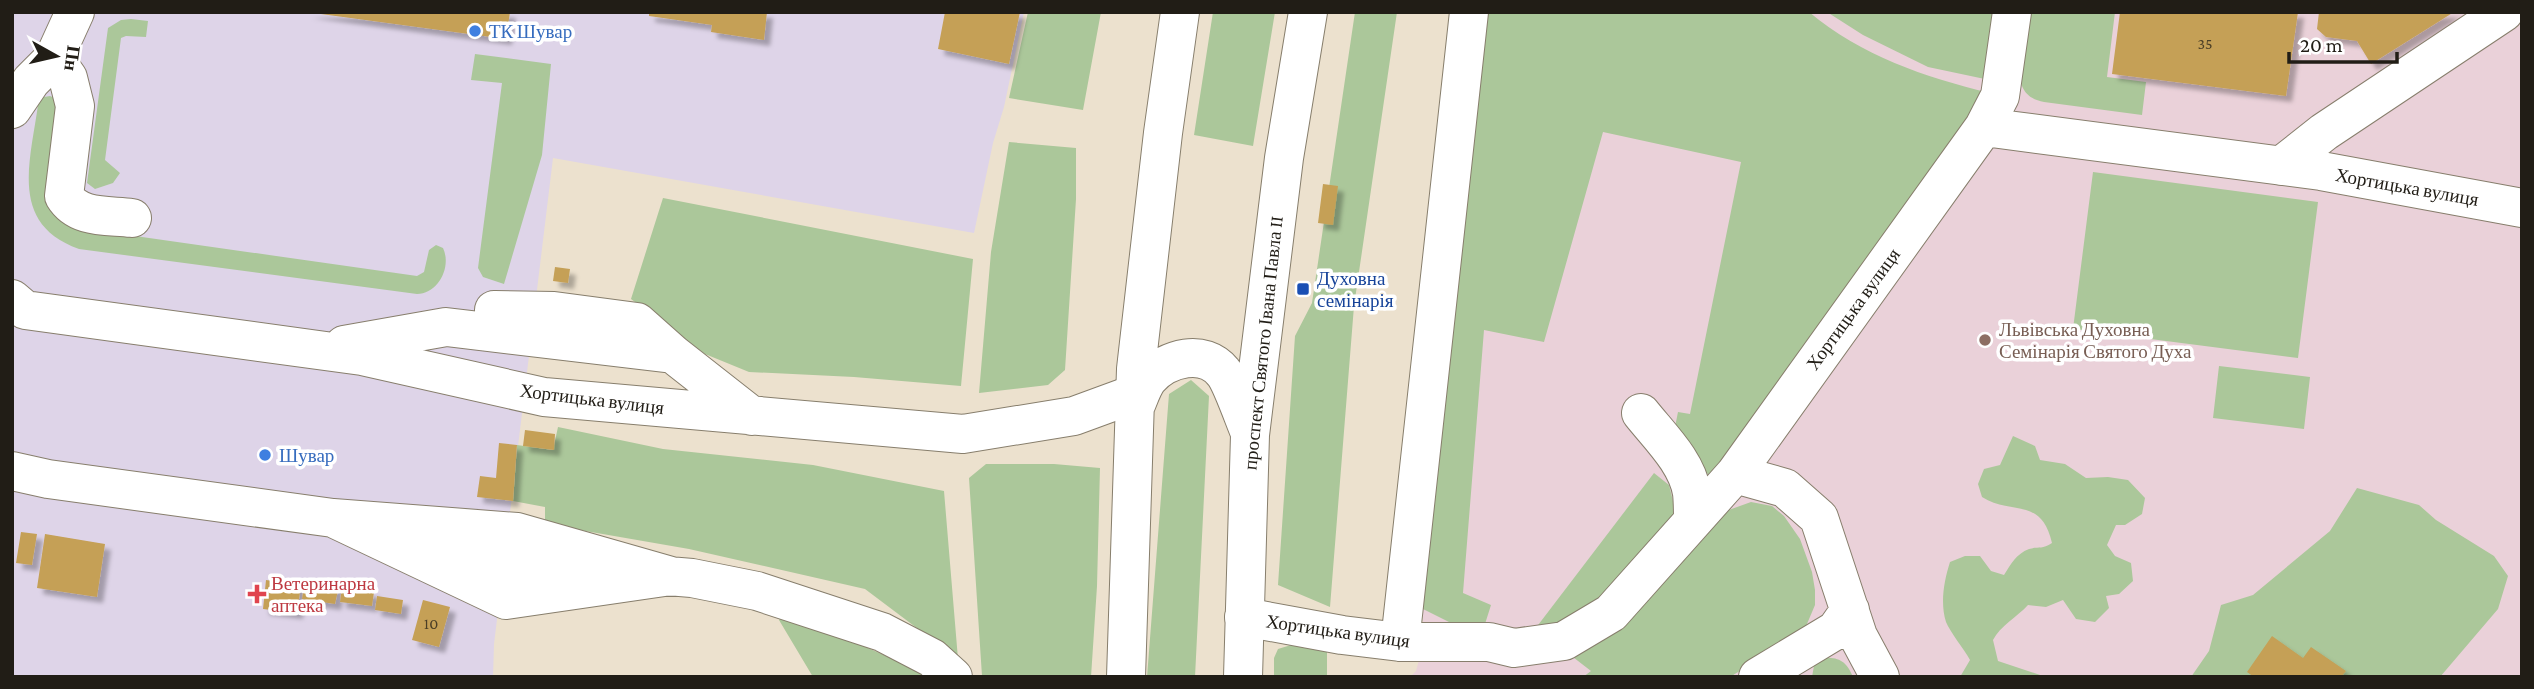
<svg xmlns="http://www.w3.org/2000/svg" width="2534" height="689" font-family="'Crimson Pro',serif">
<style>
.commercial{fill:#ded4e8}
.education{fill:#ead1d9}
.green{fill:#abc79a}
.building{fill:#c5a056;filter:url(#shadow)}
.lines{fill:none;stroke-linecap:round;stroke-linejoin:round}
.minor-casing{stroke:#877e6c;stroke-width:40}
.major-casing{stroke:#877e6c;stroke-width:40}
.minor{stroke:#fff;stroke-width:38}
.major{stroke:#fff;stroke-width:38}
.shop-dot{fill:#3f7fe0;stroke:#fff;stroke-width:2.5}
.transit-dot{fill:#1a4fb4;stroke:#fff;stroke-width:2.5}
.education-dot{fill:#8d6e63;stroke:#fff;stroke-width:2.5}
.health-dot{fill:#e0444e;stroke:#fff;stroke-width:2.5}
.labels{text-anchor:middle;dominant-baseline:central;stroke-width:7;stroke-linejoin:round;paint-order:stroke}
.number-label{font-size:16px;fill:#4a3e26}
.shop-label{font-size:19px;fill:#366cbe;stroke:#fff;text-anchor:start}
.street-label{font-size:19px;fill:#211d16;stroke:#fff}
.transit-label{font-size:19px;fill:#164399;stroke:#fff;text-anchor:start}
.education-label{font-size:19px;fill:#785e54;stroke:#fff;text-anchor:start}
.health-label{font-size:19px;fill:#be3a42;stroke:#fff;text-anchor:start}
</style>
<defs>
<filter id="shadow"><feDropShadow dx="6" dy="6" stdDeviation="2" flood-color="#0004"/></filter>
</defs>
<rect width="100%" height="100%" fill="#ece1ce"/>
<path class="commercial" d="M12,12H1024L1004,107L993,143L974,233L553,158L494,644L493,677H12Z"/>
<path class="education" d="M1484,12H2522V677H1410L1416,671L1422,649L1423,609Z"/>
<path class="green" d="M1028,12H1101L1083,110L1009,98Z
M1213,12H1275L1253,146L1194,135Z
M1355,12H1397L1354,306L1330,607L1278,585L1295,336L1312,303Z
M1484,12H1809C1862,56 1924,77 1990,93L1717,478L1695,468L1673,437L1678,412L1690,414L1741,162L1603,132L1544,342L1484,330L1463,593L1491,605L1485,624H1453L1423,609Z
M1827,12H2008L1999,82L1928,67L1863,35Z
M2028,12H2115L2107,77L2146,82L2142,115L2044,102C2034,100 2026,96 2022,86C2017,74 2026,27 2028,12Z
M131,19L148,21L146,37L126,36L121,38L105,160L120,173L113,183L95,189L87,183L108,28L121,20Z
M475,54L551,64L542,155L504,284L483,277L478,268L502,83L471,80Z
M50,96L57,99L72,227L417,276L424,272L429,250L436,245L443,248C452,267 438,294 417,294L79,249C9,224 30,163 38,105L44,97Z
M1009,142L1076,148V199L1065,370L1048,385L979,393L991,252Z
M2093,172L2318,202L2298,358L2073,329Z
M663,198L973,259L961,386L854,377L749,372L705,354L631,299Z
M2219,366L2310,377L2304,429L2213,418Z
M1191,380L1209,396L1195,677H1147L1169,394Z
M558,427L663,449L813,465L944,491L958,659L865,589L689,549L545,524V507L513,501L517,445L553,450Z
M2013,436L2035,446L2040,460L2065,464L2086,478L2108,477L2128,480L2145,498L2142,514L2125,525H2116L2107,545L2115,556L2131,563L2133,581L2119,594L2106,596L2109,608L2095,622L2076,619L2063,600L2046,607L2028,605C2017,617 2000,626 1993,640L1998,661L2046,677H1960L1970,660C1964,649 1950,632 1946,622C1940,603 1944,581 1950,562L1965,556H1980L1991,571L2004,575C2011,564 2016,554 2029,549C2039,546 2041,550 2052,543C2041,496 2012,516 1982,497L1978,484L1984,469L2000,465Z
M986,464H1054L1100,468L1097,586L1091,677L982,676L969,478Z
M1654,473L1669,485L1677,517L1586,617L1532,633Z
M2357,488L2419,505L2436,520L2494,556L2508,576L2498,609L2440,677H2191L2209,651L2221,605L2253,595L2330,531Z
M1751,502L1772,506L1784,516L1800,539L1812,572L1815,590V605L1804,631L1730,677H1583L1591,671L1569,654L1726,511Z
M786,611L919,671L925,677H813L779,620Z
M1291,645L1327,649V677H1274V658L1278,649Z
M1821,658C1838,657 1846,660 1853,677H1812L1815,660Z"/>
<path class="building" d="M306,12H510L506,39Z
M649,12H767L764,40L711,32L712,25L649,16Z
M945,12H1020L1009,64L938,49Z
M2120,12H2298L2286,96L2112,74Z
M2319,12H2454L2371,64L2357,41L2326,37L2317,29Z
M1323,184L1338,186L1333,225L1318,223Z
M555,267L570,269L568,283L553,281Z
M525,430L555,434L554,450L523,446Z
M499,443L517,445L513,501L477,497L480,476L496,478Z
M21,532L37,534L32,565L16,563Z
M45,534L105,544L97,597L37,588Z
M266,580L301,585L297,613L263,609Z
M305,581L339,586L335,604L302,599Z
M342,587L374,592L372,606L340,602Z
M377,596L403,600L401,614L375,610Z
M423,600L450,607L439,647L412,640Z
M2272,636L2303,658L2311,647L2346,671L2341,677H2254L2247,672Z"/>
<g class="lines">
<g class="minor-casing">
<path id="minor" d="M54,58L68,78L75,106L64,196C78,219 107,215 132,218
M12,109L31,81L54,58L75,12
M1984,127L2000,96L2012,12
M2281,166L2324,132L2504,12
M12,299L25,310L362,356L544,397L963,434L1074,416L1134,394
M494,310L554,311L637,322L673,354
M344,345L446,327L673,354L752,416
M1641,413C1660,437 1687,462 1692,493C1693,502 1693,512 1693,521
M12,471L48,479L333,518L512,563L692,578L757,591L882,632L932,658L953,677
M1735,474L1785,488L1819,518L1858,636L1880,677
M333,518L517,532L671,576L506,600Z
M1244,617L1342,635L1400,642H1489L1514,648L1564,641L1611,613L1735,474L1984,127L2321,171L2522,208
M1400,642L1469,12
M1758,677L1836,630L1850,610"/>
</g>
<g class="major-casing">
<path id="major" d="M1135,407C1139,398 1143,385 1149,378C1167,358 1204,348 1223,372C1231,381 1244,419 1250,433
M1126,677L1136,369L1163,133L1180,12
M1243,677L1250,435L1284,158L1308,12"/>
</g>
<use href="#minor" class="minor"/>
<use href="#major" class="major"/>
</g>
<g class="shop-dot">
<circle cx="475" cy="31" r="7"/>
<circle cx="265" cy="455" r="7"/>
</g>
<rect class="transit-dot" x="1296" y="282" width="14" height="14" rx="3.5"/>
<circle class="education-dot" cx="1985" cy="340" r="7"/>
<path class="health-dot" d="M253.5 583.5h7v7h7v7h-7v7h-7v-7h-7v-7h7z"/>
<g class="labels">
<g class="number-label">
<text x="2205" y="43">35</text>
<text x="431" y="623">10</text>
</g>
<g class="shop-label">
<text x="489" y="31">ТК Шувар</text>
<text x="279" y="455">Шувар</text>
</g>
<g class="street-label">
<text transform="translate(2407 187) rotate(10)">Хортицька вулиця</text>
<text transform="translate(1853 309) rotate(-54)">Хортицька вулиця</text>
<text transform="translate(1263 343) rotate(-84)">проспект Святого Івана Павла II</text>
<text transform="translate(592 399) rotate(7)">Хортицька вулиця</text>
<text transform="translate(1338 631) rotate(8)">Хортицька вулиця</text>
</g>
<g class="transit-label">
<text x="1317" y="278">Духовна<tspan x="1317" dy="22">семінарія</tspan></text>
</g>
<g class="education-label">
<text x="1999" y="329">Львівська Духовна<tspan x="1999" dy="22">Семінарія Святого Духа</tspan></text>
</g>
<g class="health-label">
<text x="271" y="583">Ветеринарна<tspan x="271" dy="22">аптека</tspan></text>
</g>
</g>
<rect width="2534" height="689" fill="none" stroke="#211d16" stroke-width="28"/>
<g transform="translate(56 56) rotate(98)" stroke="#ffffff" stroke-width="5" paint-order="stroke">
<path d="M0-5L12 26L0 18L-12 26Z" fill="#211d16"/>
<text y="-10" font-size="19" font-weight="bold" text-anchor="middle" fill="#211d16">Пн</text>
</g>
<path d="M2289 52v10h108v-10" fill="none" stroke="#211d16" stroke-width="3.5"/>
<text x="2300" y="52" font-size="21" fill="#211d16" stroke="#ffffff" stroke-width="5" paint-order="stroke">20 m</text>
</svg>
